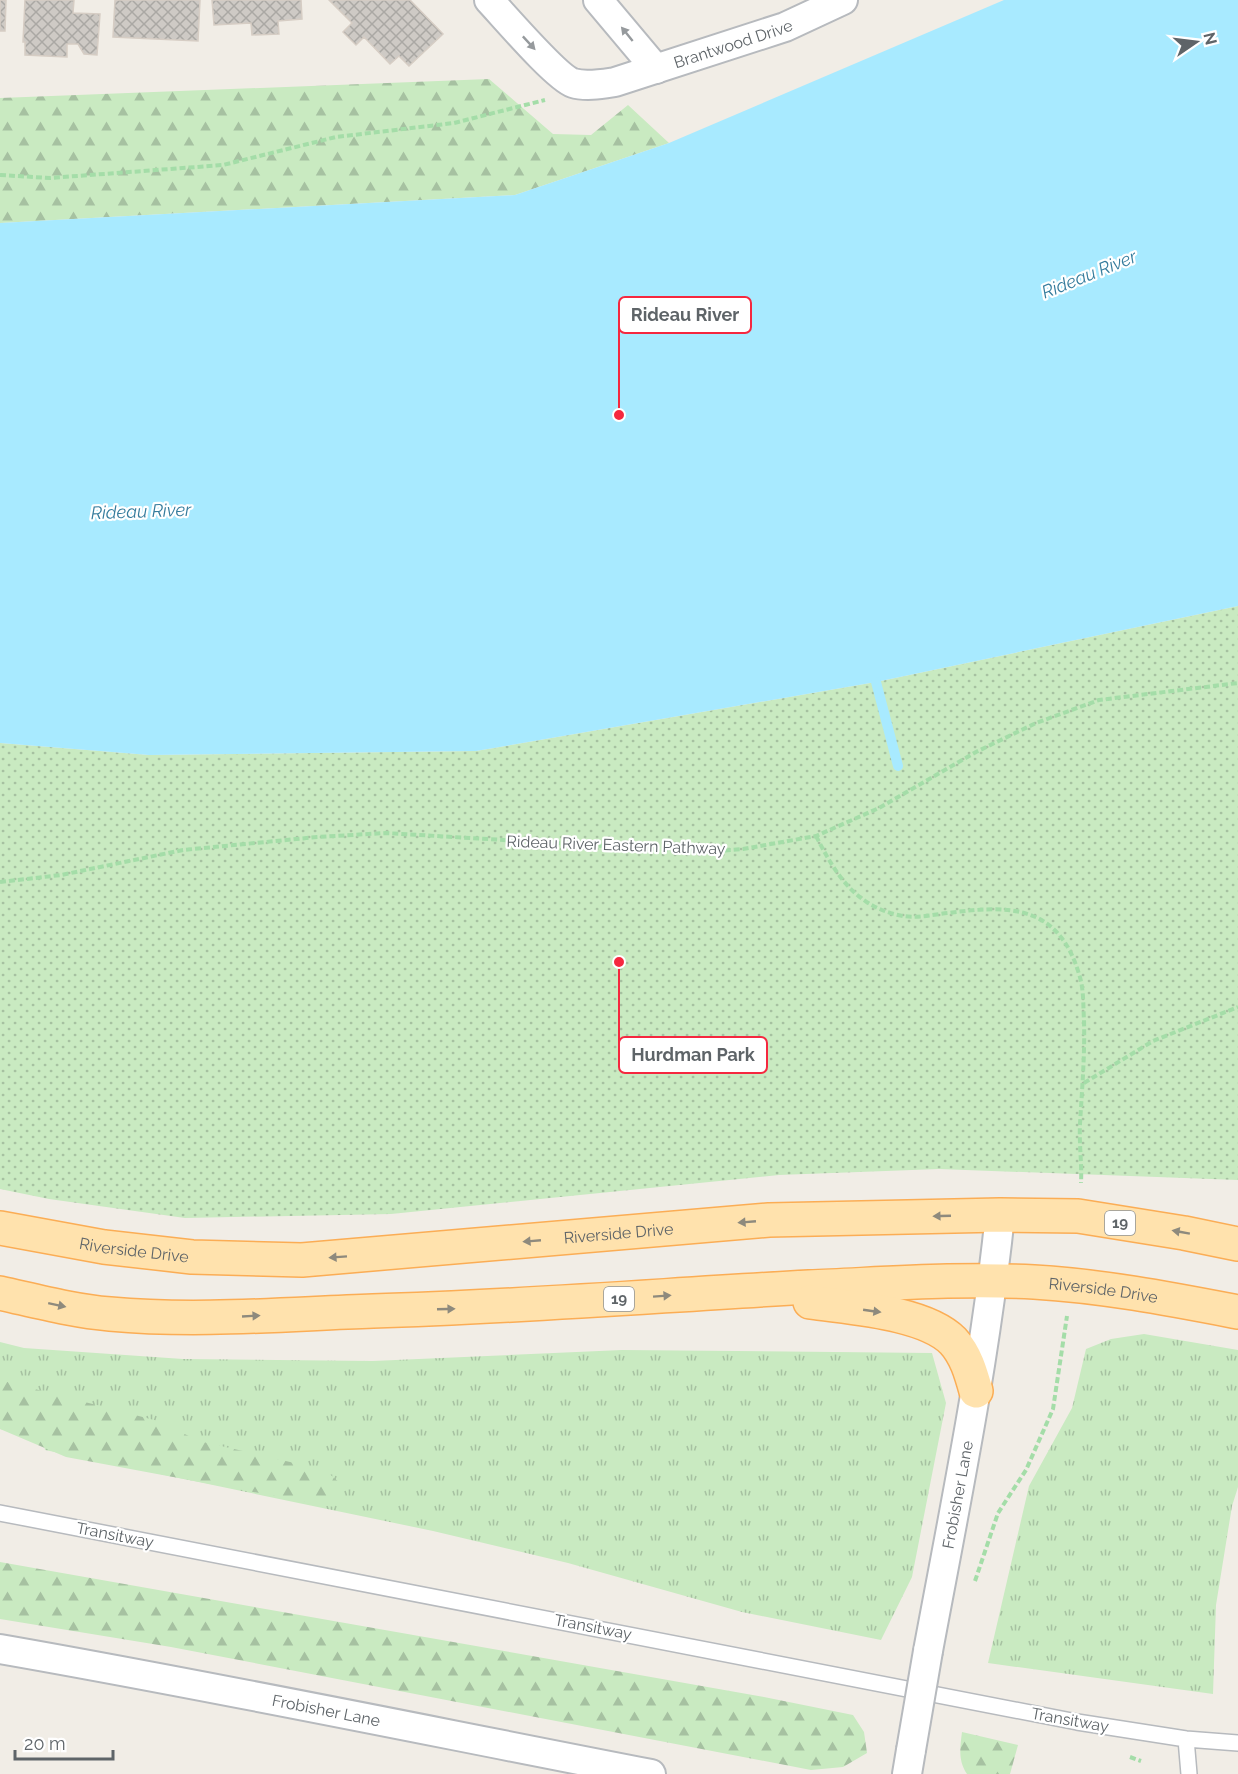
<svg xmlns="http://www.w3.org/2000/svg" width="1238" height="1774" font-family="Raleway,sans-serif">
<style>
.grass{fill:url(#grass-tufts)}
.forest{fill:url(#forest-firs)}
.park{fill:url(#park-dots)}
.water{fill:#a8eaff}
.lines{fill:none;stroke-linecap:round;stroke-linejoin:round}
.stream{stroke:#a8eaff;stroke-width:10}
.building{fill:url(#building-cross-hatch);stroke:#d6cdc4;stroke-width:1.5}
.lane-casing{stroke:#b7babe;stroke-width:18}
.street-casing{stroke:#b7babe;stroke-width:32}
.primary-casing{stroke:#fbad55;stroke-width:36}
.path{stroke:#a4dda8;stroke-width:4;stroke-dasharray:6 3;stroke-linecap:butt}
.lane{stroke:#fff;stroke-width:15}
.street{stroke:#fff;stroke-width:28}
.primary{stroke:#ffe2ad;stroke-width:33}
.street-bridge-casing{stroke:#b7babe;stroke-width:32;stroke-linecap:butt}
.street-bridge{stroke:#fff;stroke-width:28}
.oneway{fill:#969a9d}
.oneway2{fill:#8e8a7d}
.labels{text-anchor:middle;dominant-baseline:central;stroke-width:4.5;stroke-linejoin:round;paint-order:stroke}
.shield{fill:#fff;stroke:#8e9295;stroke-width:1.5}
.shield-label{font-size:15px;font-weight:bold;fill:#5e6468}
.street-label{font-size:16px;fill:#5e6468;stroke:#fff}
.water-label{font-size:18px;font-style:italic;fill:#357c9d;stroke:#fff}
.leader{fill:none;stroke:#f5283f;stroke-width:2}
.callout-dot{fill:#f5283f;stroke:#fff;stroke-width:2}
.callout{fill:#fff;stroke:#f5283f;stroke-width:2}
.callout-label{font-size:18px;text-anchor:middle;font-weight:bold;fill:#5e6468}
</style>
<defs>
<pattern id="grass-tufts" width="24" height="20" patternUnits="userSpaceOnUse" patternTransform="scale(1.5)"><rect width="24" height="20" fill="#c9eac1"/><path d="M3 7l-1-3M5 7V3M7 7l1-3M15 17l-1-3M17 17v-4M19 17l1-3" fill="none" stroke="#a6c1a1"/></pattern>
<pattern id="forest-firs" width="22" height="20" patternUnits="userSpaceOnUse" patternTransform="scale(1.5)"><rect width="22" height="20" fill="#c9eac1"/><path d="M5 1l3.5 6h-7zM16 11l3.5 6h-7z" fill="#a6c1a1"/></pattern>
<pattern id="park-dots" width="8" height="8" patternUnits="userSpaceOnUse" patternTransform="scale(1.5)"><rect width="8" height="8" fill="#c9eac1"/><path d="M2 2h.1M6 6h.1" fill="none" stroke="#a6c1a1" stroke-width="1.8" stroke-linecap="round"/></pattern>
<pattern id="building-cross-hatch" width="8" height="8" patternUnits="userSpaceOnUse" patternTransform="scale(1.5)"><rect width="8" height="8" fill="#cecac5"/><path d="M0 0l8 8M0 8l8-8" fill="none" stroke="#aaa8a4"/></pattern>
</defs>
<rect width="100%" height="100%" fill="#f1ede6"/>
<path class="grass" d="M1144,1334L1238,1350V1487L1232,1506L1216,1605L1213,1694L988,1663L1029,1486L1072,1408L1086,1349L1111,1339Z
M0,1342L24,1348L183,1359L373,1361L622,1350L932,1353L946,1403L912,1577L881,1640L742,1612L568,1563L433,1531L45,1450L43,1438L0,1429Z"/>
<path class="forest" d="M489,79L553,134L591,135L628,105L669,143L515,195L0,223V98Z
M0,1380L158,1421L199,1441L325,1470L341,1484L334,1507L66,1457L0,1429Z
M0,1562L764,1697L853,1715L864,1732L867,1753L843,1767L811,1770L171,1647L0,1619Z
M962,1732L1018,1745L1010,1774H967C958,1761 960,1748 962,1732Z"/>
<path class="park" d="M1238,606V1180L939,1169L779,1175L391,1214L185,1218L49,1199L0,1189V743L149,755L476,751L876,682Z"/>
<path class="water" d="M1004,0H1238V606L876,682L476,751L149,755L0,743V223L515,195L669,143Z"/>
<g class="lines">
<path class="stream" d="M876,682L898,766"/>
</g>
<path class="building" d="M0,0H6L5,31H0Z
M25,0H74L73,13L100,14L97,55L84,54L78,44H67V57L25,55V42H23Z
M115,0H200L198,41L113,37Z
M212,0H301L302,19L278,21L279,34L252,35L251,23L214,25Z
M329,0H410L443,34L409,66L399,56L390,64L364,37L356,45L343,32L352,23Z"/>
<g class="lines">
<g class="lane-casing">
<path id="lane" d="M0,1513L1077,1722L1186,1739L1238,1743
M1186,1739L1189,1774"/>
</g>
<g class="street-casing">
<g id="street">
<path id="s1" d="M489,0C505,17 556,77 573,83C586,87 602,84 615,82L785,27L843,0"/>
<path d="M598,0L656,69"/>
<path id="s2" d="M0,1649C218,1687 434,1732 651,1774"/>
<path id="s3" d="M928,1651C955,1506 985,1361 1000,1215"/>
<path d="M907,1774L911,1750"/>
</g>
</g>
<g class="primary-casing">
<g id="primary">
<path id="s4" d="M0,1228L104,1247L192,1257L302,1260L769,1220L1000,1215L1078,1216L1184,1233L1238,1244"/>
<path id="s5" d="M0,1293C36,1301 73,1311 110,1314C197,1322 286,1314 373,1311C518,1307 664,1295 809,1287C884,1284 959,1278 1034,1282C1103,1286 1170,1299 1238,1312"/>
<path d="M810,1302C850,1308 924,1312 953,1341C966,1355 971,1373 976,1391"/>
</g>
</g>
<path class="path" d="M0,175L50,178L223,165L336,137L454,123L545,100
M816,836C835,873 854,905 898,915C914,919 931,915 948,913C1009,905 1058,904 1079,974C1084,989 1083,1005 1084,1020C1085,1055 1082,1089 1080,1124C1079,1144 1082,1164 1081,1183
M0,882L61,875L183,850L317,837L386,833L705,852L743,849L816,836L879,808L976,752L1036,723L1099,700L1238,683
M1084,1083L1153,1041L1238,1007
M975,1581L998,1513L1026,1470L1053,1409L1067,1316
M1130,1757L1141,1761"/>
<use href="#lane" class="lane"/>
<use href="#street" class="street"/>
<use href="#primary" class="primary"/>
<g class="street-bridge-casing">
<path id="street-bridge" d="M911,1750L928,1651"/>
</g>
<use href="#street-bridge" class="street-bridge"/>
</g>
<defs><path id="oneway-solid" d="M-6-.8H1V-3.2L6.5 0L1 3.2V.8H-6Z" transform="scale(1.5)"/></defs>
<g class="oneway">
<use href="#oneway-solid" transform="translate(627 34) rotate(-129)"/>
<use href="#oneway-solid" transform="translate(529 43) rotate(47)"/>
</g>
<g class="oneway2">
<use href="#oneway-solid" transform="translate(942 1216) rotate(178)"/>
<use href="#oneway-solid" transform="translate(747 1222) rotate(175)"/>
<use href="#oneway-solid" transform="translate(1181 1232) rotate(-170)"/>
<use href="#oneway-solid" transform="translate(532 1241) rotate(175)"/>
<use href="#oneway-solid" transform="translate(338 1257) rotate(176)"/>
<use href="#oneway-solid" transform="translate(662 1296) rotate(-4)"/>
<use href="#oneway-solid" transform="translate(57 1305) rotate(12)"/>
<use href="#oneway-solid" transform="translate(446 1309) rotate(-2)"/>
<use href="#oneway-solid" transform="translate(872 1311) rotate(8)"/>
<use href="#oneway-solid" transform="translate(251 1316) rotate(-3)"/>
</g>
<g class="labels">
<g class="shield">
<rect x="1105" y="1211" width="30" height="24" rx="4.5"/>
<rect x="604" y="1287" width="30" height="24" rx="4.5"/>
</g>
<g class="shield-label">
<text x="1120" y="1223">19</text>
<text x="619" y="1299">19</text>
</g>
<g class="street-label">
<text stroke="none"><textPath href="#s1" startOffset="285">Brantwood Drive</textPath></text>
<text transform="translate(616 845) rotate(2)">Rideau River Eastern Pathway</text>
<text stroke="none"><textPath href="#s4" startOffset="622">Riverside Drive</textPath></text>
<text stroke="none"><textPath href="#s4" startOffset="136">Riverside Drive</textPath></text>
<text stroke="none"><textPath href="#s5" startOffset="1107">Riverside Drive</textPath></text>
<text stroke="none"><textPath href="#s3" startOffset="159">Frobisher Lane</textPath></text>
<text transform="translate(115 1535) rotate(11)">Transitway</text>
<text transform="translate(593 1627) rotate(11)">Transitway</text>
<text stroke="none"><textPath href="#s2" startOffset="332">Frobisher Lane</textPath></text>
<text transform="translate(1070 1720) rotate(10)">Transitway</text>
</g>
<g class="water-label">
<text transform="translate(1089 274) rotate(-22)">Rideau River</text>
<text transform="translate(141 511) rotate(-2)">Rideau River</text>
</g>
</g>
<path class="leader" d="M619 415L619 315M619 962L619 1055"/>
<g class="callout-dot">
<circle cx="619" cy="415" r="6"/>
<circle cx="619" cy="962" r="6"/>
</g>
<g class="callout">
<rect x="619" y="297" width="132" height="36" rx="6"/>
<rect x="619" y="1037" width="148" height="36" rx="6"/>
</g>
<g class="callout-label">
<text x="685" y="321">Rideau River</text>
<text x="693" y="1061">Hurdman Park</text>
</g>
<g transform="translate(1196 42) rotate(76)" stroke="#ffffff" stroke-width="4.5" paint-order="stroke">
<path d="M0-4.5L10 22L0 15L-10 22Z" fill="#5e6468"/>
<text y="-9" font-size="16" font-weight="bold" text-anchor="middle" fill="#5e6468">N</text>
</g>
<path d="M15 1750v9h98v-9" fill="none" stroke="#5e6468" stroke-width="3"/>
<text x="24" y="1750" font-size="18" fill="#5e6468" stroke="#ffffff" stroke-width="4.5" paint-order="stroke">20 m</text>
</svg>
